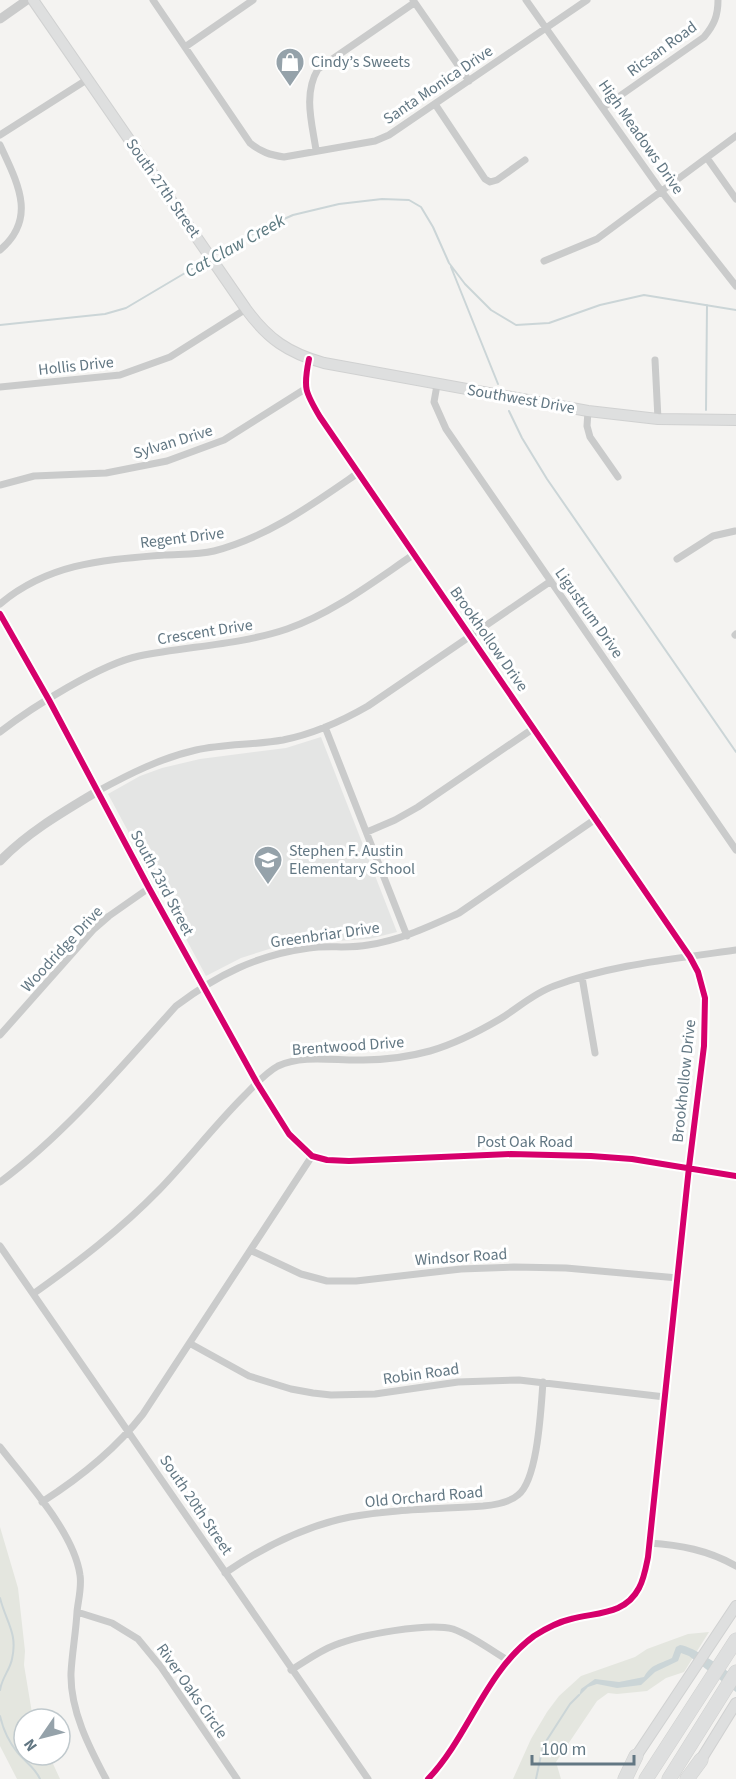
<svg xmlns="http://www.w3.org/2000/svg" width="736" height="1779" font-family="'Source Sans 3',sans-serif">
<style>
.built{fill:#e4e5e4}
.green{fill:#e4e6df}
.water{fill:#cbd5d7}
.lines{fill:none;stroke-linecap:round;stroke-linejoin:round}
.stream{stroke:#cbd5d7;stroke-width:2}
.secondary-casing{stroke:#d0d1d1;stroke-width:12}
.motorway-casing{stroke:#d0d1d0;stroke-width:15}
.minor{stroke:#cacbcb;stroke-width:7}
.tertiary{stroke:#cacbcb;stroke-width:9}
.secondary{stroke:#dedfdf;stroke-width:10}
.motorway{stroke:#dedfdf;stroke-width:14}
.cycleway-casing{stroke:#fff;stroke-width:10}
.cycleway{stroke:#d6006c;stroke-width:6}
.labels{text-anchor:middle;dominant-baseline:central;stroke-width:6;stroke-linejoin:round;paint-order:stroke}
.street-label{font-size:16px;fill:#627783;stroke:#fff}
.poi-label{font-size:16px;fill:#627783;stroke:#fff;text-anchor:start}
.water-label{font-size:18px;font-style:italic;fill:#5d7a81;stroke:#fff}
</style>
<rect width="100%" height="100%" fill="#f4f3f1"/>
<path class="built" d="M321,737L397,932L369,939L285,944L241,958L206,976L108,794L140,776L162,768L200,759L286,748Z"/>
<path class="green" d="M0,1527L18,1588L25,1651L24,1665L33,1719H24V1755H49L60,1779H17L0,1746Z
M709,1632L684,1672L666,1678L647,1691L617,1694L608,1693L597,1701L556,1762L561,1779H513L531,1739L547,1712L559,1696L581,1676L635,1657L647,1649L688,1634Z"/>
<path class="water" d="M680,1645C695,1647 723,1668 736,1677V1692L689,1656L681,1653L678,1661L655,1672L641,1685L617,1688L597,1684L588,1687L579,1696L581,1689L595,1679L619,1682L644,1677C651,1664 660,1664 672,1658L676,1647Z"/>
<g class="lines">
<path class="stream" d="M214,255L266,227L293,215L339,204L382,199L409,200L421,207L433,227L449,263L465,284L491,310L516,325L549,323L600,305L644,295L736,310
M451,267L498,384
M0,325L105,314L126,308L207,260
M706,410L707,305
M509,411L522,438L547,479L736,752
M0,1598C6,1622 18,1633 12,1659C10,1670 2,1677 0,1690
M0,1716C3,1729 9,1742 17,1752C25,1762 35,1767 40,1779
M536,1779L543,1746L570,1704L579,1695"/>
<g class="secondary-casing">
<path id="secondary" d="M33,0L246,309C268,339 288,353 324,363L588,411L658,419L736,420
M633,1761L736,1606
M697,1766L736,1703"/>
</g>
<g class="motorway-casing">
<path id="motorway" d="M625,1779L636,1756
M646,1779L736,1640
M669,1779L736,1672
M687,1779L701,1760"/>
</g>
<path class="minor" d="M153,0L250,143C261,152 270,155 284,157L375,141L389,135L587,0
M413,0L469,81
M526,0L662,192L736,286
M185,47L253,0
M435,104L485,179L490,182L497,180L525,160
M604,107L704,37C714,25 718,16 718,0
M0,135L88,79
M0,145C17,182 38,218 0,250
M316,150C312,123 303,94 318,69L414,3
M707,158L736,199
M544,261L597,239L736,136
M309,359C303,388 305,392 320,417L690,957L698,972L705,998L704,1046L689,1167L648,1557C646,1567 644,1579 639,1588C625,1615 597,1612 571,1619C558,1622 545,1629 534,1636C485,1672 469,1736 428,1779
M655,360L658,419
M437,385L434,402L446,429L736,850
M0,387L120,375L170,357L246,309
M588,411L587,426L590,437L618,477
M0,485L34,476L106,473L167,461L224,440L305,389
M677,559L713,536L735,531
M0,604C49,563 103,560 164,555C180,554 198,555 214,551C268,537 313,504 358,473
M735,635L736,634
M325,727L407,936
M0,732C32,707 101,664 139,656C188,646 240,645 287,629C333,613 373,582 413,555
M98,791C129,774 161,758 196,750C224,744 254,745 283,740C313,734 342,721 368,706L551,581
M367,832L395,820L418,807L534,728
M582,977L595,1053
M0,1035L94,929L109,916L149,888
M0,1182C64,1135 122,1066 176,1006C217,975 257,955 309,948C328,945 349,949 368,945C401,940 430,926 459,913L597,818
M0,1246L368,1779
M252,1251L301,1274L327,1281H356L461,1269L514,1267L566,1268L678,1278
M33,1294C78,1262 120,1230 159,1190C188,1160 214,1126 244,1096C254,1086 265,1073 278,1066C303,1054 336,1061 363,1060C385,1060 408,1057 430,1051C454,1044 478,1032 500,1019C518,1008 534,993 554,986C613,964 675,959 736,950
M191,1344L249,1376L291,1389L313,1393L331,1395L375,1394L458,1382L519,1380L665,1397
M0,1447C26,1481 74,1532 80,1575C82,1587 78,1601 77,1612
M42,1502C81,1477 115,1450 143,1414L312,1156
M649,1543C680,1545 708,1550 736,1566
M225,1573C263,1547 305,1526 350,1517C393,1509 439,1509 483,1506C494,1505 509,1503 518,1495C538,1480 541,1407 543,1382
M291,1670C306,1661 319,1651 335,1645C360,1635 428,1622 453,1629C473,1636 490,1650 509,1661
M106,1779C89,1747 70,1710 71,1673C72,1653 76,1632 77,1612L112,1623L138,1639L161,1667L237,1779"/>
<path class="tertiary" d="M0,19L27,0
M0,614L49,700L149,888L257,1083L289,1134L312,1156L327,1160L349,1161L511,1154L591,1156L632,1159L736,1176
M0,861C28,832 63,812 98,791"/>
<use href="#secondary" class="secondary"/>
<use href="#motorway" class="motorway"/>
<g class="cycleway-casing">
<path id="cycleway" d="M309,359C303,388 305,392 320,417L690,957L698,972L705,998L704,1046L689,1167L648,1557C646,1567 644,1579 639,1588C625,1615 597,1612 571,1619C558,1622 545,1629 534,1636C485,1672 469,1736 428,1779
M0,614L49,700L149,888L257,1083L289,1134L312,1156L327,1160L349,1161L511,1154L591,1156L632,1159L736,1176"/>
</g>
<use href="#cycleway" class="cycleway"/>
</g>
<defs>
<g id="shop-pin" transform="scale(1.5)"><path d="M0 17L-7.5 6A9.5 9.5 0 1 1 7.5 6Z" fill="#95a2aa" stroke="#fff"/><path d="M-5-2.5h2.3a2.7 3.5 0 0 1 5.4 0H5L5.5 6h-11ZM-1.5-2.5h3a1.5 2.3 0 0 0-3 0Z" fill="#fff"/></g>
<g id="school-pin" transform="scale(1.5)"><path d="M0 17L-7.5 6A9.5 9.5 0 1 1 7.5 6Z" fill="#95a2aa" stroke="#fff"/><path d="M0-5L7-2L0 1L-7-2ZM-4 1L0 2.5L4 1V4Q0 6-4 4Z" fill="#fff"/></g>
</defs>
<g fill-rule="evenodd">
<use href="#shop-pin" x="290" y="62"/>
<use href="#school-pin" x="268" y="860"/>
</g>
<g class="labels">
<g class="street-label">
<text transform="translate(662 49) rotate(-36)">Ricsan Road</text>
<text transform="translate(438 85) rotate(-34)">Santa Monica Drive</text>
<text transform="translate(641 137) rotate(55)">High Meadows Drive</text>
<text transform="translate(163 188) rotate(55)">South 27th Street</text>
<text transform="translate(76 366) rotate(-6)">Hollis Drive</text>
<text transform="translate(521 399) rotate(10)">Southwest Drive</text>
<text transform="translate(173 442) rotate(-17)">Sylvan Drive</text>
<text transform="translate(182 538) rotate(-7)">Regent Drive</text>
<text transform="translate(589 613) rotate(55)">Ligustrum Drive</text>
<text transform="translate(205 632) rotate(-9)">Crescent Drive</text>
<text transform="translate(489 639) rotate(55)">Brookhollow Drive</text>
<text transform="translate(162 883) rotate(62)">South 23rd Street</text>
<text transform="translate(325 935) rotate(-8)">Greenbriar Drive</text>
<text transform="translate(62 949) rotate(-47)">Woodridge Drive</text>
<text transform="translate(348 1046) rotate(-4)">Brentwood Drive</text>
<text transform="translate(684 1081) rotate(-84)">Brookhollow Drive</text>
<text x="525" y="1142">Post Oak Road</text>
<text transform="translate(461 1257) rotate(-4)">Windsor Road</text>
<text transform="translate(421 1374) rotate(-8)">Robin Road</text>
<text transform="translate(424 1497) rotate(-5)">Old Orchard Road</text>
<text transform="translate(196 1505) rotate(56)">South 20th Street</text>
<text transform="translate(192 1691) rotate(55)">River Oaks Circle</text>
</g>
<g class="poi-label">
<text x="311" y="62">Cindy’s Sweets</text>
<text x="289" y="851">Stephen F. Austin<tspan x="289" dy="18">Elementary School</tspan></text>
</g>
<g class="water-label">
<text transform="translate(235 246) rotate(-29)">Cat Claw Creek</text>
</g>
</g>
<g transform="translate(42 1737) rotate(235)"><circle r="28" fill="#ffffff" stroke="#c0c9cd" stroke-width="1.5"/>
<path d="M0-4.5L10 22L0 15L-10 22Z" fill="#95a2aa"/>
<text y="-9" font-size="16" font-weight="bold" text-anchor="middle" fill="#627783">N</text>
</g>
<path d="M532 1755v9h102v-9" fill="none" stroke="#627783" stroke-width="3"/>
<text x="541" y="1755" font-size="18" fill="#627783" stroke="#ffffff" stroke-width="4.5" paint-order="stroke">100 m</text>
</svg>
